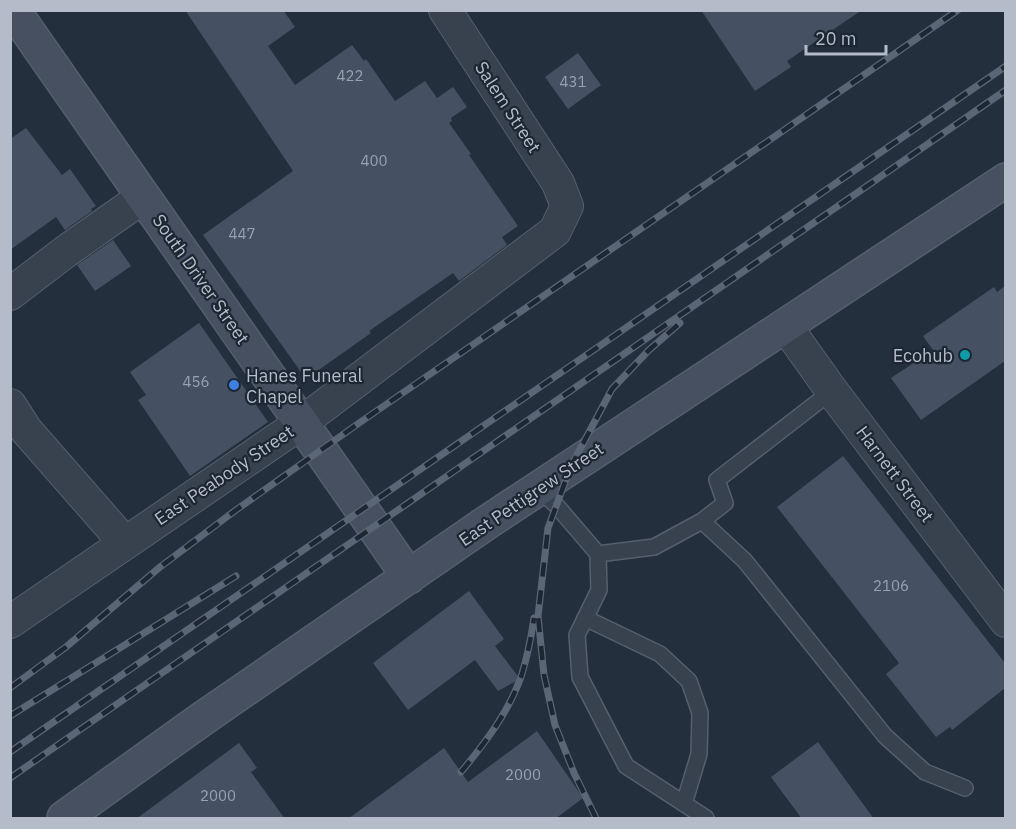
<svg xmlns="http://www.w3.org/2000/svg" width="1016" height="829" font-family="'IBM Plex Sans',sans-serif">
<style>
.building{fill:#455162}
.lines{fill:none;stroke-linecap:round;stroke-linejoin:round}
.lane-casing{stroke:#565f6c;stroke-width:18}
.street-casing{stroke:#565f6c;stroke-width:34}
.secondary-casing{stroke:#565f6c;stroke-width:36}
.lane{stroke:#38414e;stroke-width:15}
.street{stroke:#38414e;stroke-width:32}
.secondary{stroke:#465061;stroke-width:33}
.rail-casing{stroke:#5a6575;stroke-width:7}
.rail{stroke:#1d2633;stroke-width:4.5;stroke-dasharray:14;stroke-linecap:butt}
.culture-dot{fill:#0f9aa8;stroke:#1d2633;stroke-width:2}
.shop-dot{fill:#3f7fe0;stroke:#1d2633;stroke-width:2}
.labels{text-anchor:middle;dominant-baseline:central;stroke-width:4.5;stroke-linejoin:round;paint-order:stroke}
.number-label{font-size:15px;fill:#98a1af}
.street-label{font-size:18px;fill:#b4bcc9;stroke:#1d2633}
.poi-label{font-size:18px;fill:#b4bcc9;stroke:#1d2633;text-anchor:end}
</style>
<rect width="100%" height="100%" fill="#242f3e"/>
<path class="building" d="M185,10H283L295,27L268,46L295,85L352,45L364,61L366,59L395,101L425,81L437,98L453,87L467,107L451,118L452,121L449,123L471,154L469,155L518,226L502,237L507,245L459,281L453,273L369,331L371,333L306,379L203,235L293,171Z
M701,10H862L787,61L791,67L755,91Z
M578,53L601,85L568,109L545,77Z
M26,128L62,175L70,169L96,206L91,209L92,211L65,230L56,217L10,250V139Z
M113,240L131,266L95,291L77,265Z
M1005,286V361L921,420L891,378L933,350L923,336L994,287L997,292Z
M199,323L268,422L190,476L138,400L146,395L130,372Z
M843,456L1005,663V688L952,730L950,727L936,737L886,674L899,663L777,507Z
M469,591L504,639L495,646L520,679L498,691L475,660L408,710L373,663Z
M537,731L583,798L555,819H348L444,748L468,782Z
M818,742L874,819H802L771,777Z
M239,743L257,768L251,772L285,819H136Z"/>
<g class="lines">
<g class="lane-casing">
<path id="lane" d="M538,488L556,505L598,554L599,590L577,635L580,677L626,766L706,818
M702,521L745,561L885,736L925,772L965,788
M598,554L654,547L702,521L725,503L717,480L832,391
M585,618L660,654L689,681L700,713L699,754L684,804"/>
</g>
<g class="street-casing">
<path id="street" d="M10,294L65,252L143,197
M785,325L832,391L1006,621
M10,405L26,430L125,543
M10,622L301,423L555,231L567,206L558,183L445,10"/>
</g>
<g class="secondary-casing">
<path id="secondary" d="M13,10L409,577
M64,818L202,719L489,521L1006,180"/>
</g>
<use href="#lane" class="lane"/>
<use href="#street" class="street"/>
<use href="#secondary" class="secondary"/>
<g class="rail-casing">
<path id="rail" d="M10,688L66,647L160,567L236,510L362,421L958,10
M10,716L236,576
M10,752L1006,66
M461,772C485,743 508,713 521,677C527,658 531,638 534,618
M10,778L1006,90
M596,818L574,773L555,725L544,675L538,616L548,528L571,466L612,389L649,350L680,323"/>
</g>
<use href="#rail" class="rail"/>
</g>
<circle class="culture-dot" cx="965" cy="355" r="6"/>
<circle class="shop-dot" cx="234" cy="385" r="6"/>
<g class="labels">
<g class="number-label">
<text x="350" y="75">422</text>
<text x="573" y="81">431</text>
<text x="374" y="160">400</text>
<text x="242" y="233">447</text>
<text x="196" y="381">456</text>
<text x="891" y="585">2106</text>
<text x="523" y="774">2000</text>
<text x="218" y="795">2000</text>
</g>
<g class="street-label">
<text transform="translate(508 107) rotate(57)">Salem Street</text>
<text transform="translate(201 279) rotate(55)">South Driver Street</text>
<text transform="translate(895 474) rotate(53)">Harnett Street</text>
<text transform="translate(224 475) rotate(-34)">East Peabody Street</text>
<text transform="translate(531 494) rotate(-34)">East Pettigrew Street</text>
</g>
<g class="poi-label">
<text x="953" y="355">Ecohub</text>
<text x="246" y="375" text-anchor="start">Hanes Funeral<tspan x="246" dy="21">Chapel</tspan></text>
</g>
</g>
<rect width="1016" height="829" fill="none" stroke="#b4bcc9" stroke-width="24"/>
<path d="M806 45v9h80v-9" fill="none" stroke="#b4bcc9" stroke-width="3"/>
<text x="815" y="45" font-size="18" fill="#b4bcc9" stroke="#1d2633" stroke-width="4.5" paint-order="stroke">20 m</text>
</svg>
